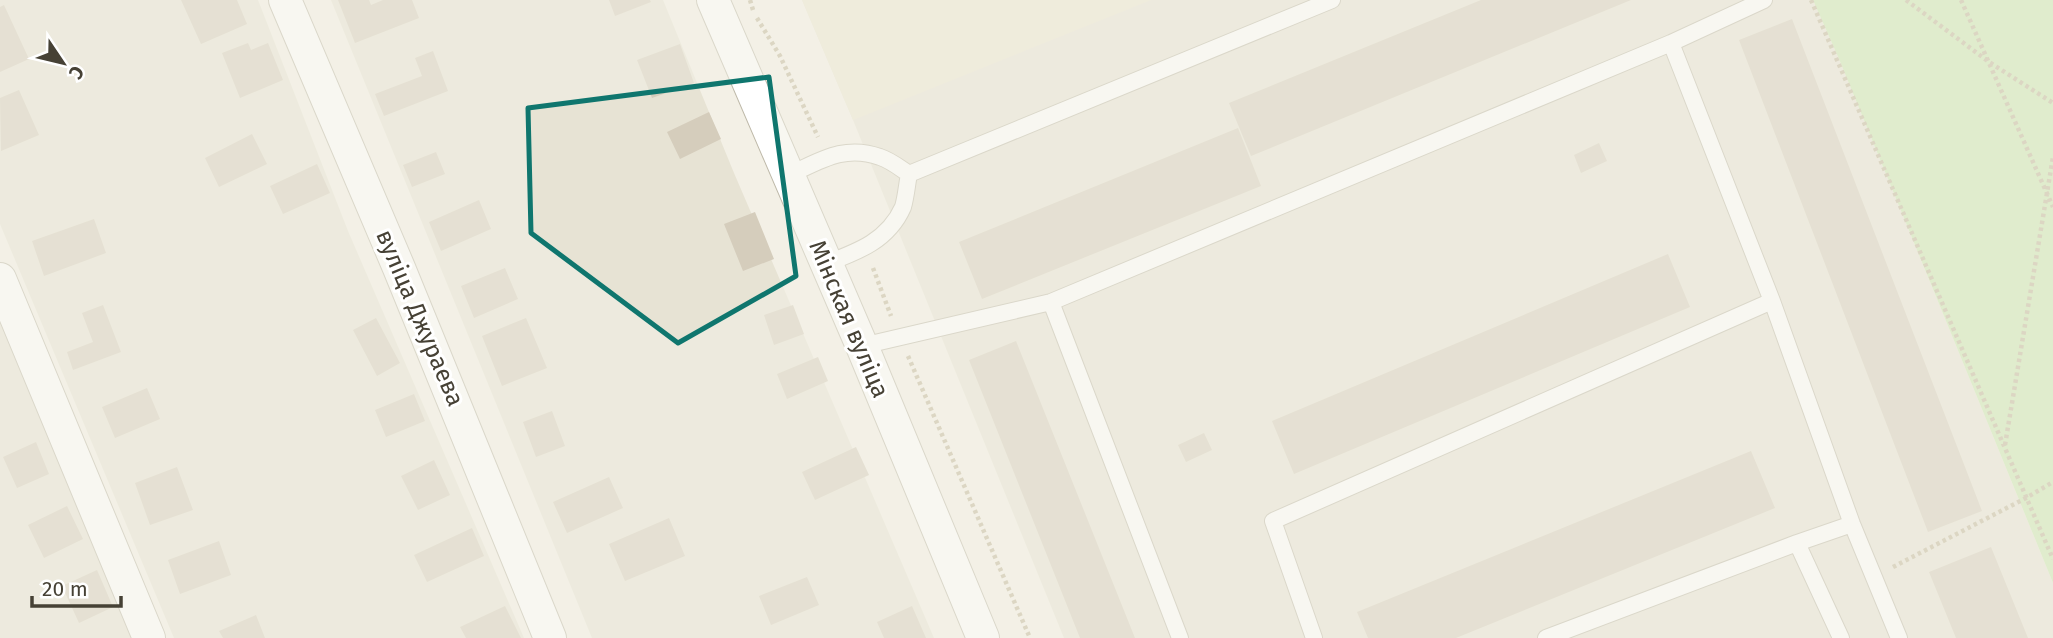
<svg xmlns="http://www.w3.org/2000/svg" width="2053" height="638" font-family="'Fira Sans',sans-serif">
<style>
.residential{fill:#e7e3d4}
.education{fill:#ece6d0}
.green{fill:#cae7af}
.building{fill:#d5cdbc}
.lines{fill:none;stroke-linecap:round;stroke-linejoin:round}
.service-casing{stroke:#beb9a9;stroke-width:18}
.minor-casing{stroke:#beb9a9;stroke-width:34}
.path{stroke:#c0b69a;stroke-width:4.5;stroke-dasharray:3.5 3.5;stroke-linecap:butt}
.service{stroke:#fff;stroke-width:16}
.minor{stroke:#fff;stroke-width:32}
.marked{fill:none;stroke:#0f766e;stroke-width:5;stroke-linejoin:round}
.labels{text-anchor:middle;dominant-baseline:central;stroke-width:6;stroke-linejoin:round;paint-order:stroke}
.street-label{font-size:24px;fill:#464135;stroke:#fff}
</style>
<rect width="100%" height="100%" fill="#f3f0e6"/>
<path class="residential" d="M0,0H258L348,231L524,638H174L0,224Z
M331,0H663L734,173L934,638H592Z
M802,0H1813L1839,59L2053,583V638H1064L853,120Z
M0,308L141,638H0Z"/>
<path class="education" d="M802,0H1151L853,120Z"/>
<path class="green" d="M1813,0H2053V583L1839,59Z"/>
<path class="building" d="M181,0H237L247,24L201,44Z
M338,0H369L371,5L383,0H412L419,18L355,43Z
M609,0H650L651,2L615,16Z
M1481,0H1631L1251,156L1229,103Z
M4,5L29,59L0,72V7Z
M1792,19L1982,511L1928,532L1739,40Z
M248,43L251,50L268,43L283,80L240,98L222,53Z
M680,44L694,83L652,98L637,60Z
M433,51L448,91L384,116L375,94L422,76L415,58Z
M19,90L39,135L1,151L0,98Z
M709,112L721,139L680,159L667,132Z
M1238,128L1261,186L982,299L959,242Z
M252,134L267,164L219,187L205,158Z
M1599,143L1607,161L1581,173L1574,155Z
M436,152L445,174L412,187L403,165Z
M317,164L330,193L283,214L270,186Z
M479,200L491,229L441,251L429,222Z
M755,212L774,259L743,271L724,224Z
M94,219L106,253L44,276L32,241Z
M1668,254L1690,307L1294,474L1272,421Z
M505,268L518,299L474,318L461,286Z
M103,305L121,352L73,370L67,352L93,342L82,313Z
M793,305L804,334L774,345L764,315Z
M376,318L400,363L377,376L353,330Z
M526,318L547,368L502,386L482,336Z
M1016,341L1135,638H1080L969,360Z
M818,357L828,381L787,399L777,374Z
M147,388L160,419L115,438L102,407Z
M414,394L425,421L386,437L375,410Z
M552,411L565,446L536,457L523,422Z
M1204,433L1212,450L1186,462L1178,445Z
M36,442L49,474L17,488L3,457Z
M856,447L869,475L815,500L802,472Z
M1751,451L1775,508L1456,638H1368L1357,612Z
M434,460L450,495L418,510L401,476Z
M177,467L193,510L150,525L135,483Z
M609,477L623,508L567,533L553,502Z
M67,506L83,539L44,558L28,525Z
M669,518L685,556L625,581L609,544Z
M472,528L484,556L427,582L414,555Z
M219,541L231,575L180,594L168,560Z
M1991,547L2028,638H1956L1929,572Z
M97,570L113,607L79,623L62,586Z
M807,577L819,605L771,625L759,596Z
M505,606L521,638H466L460,627Z
M912,606L926,638H884L877,622Z
M256,615L265,638H223L219,631Z"/>
<g class="lines">
<g class="service-casing">
<path id="service" d="M1671,43L1772,301L1852,524L1899,638
M909,174L1332,0
M789,175C820,161 844,144 880,157C890,160 900,168 909,174C907,184 906,197 903,207C888,241 857,252 825,264
M1051,302L1180,638
M862,346L1051,302L1671,43L1764,0
M1797,543L1841,638
M1314,638L1273,521L1772,301
M1546,638L1797,543L1852,524"/>
</g>
<g class="minor-casing">
<path id="minor" d="M285,0L399,268L550,638
M713,0L862,346L983,638
M0,279L149,638"/>
</g>
<path class="path" d="M750,0L753,10
M1811,0L2053,559
M1906,0L1989,62L2053,103
M1961,0L2053,207
M757,18L780,56L818,137
M873,268L891,316
M908,356L1030,638
M2005,445L2053,157
M1893,567L2026,498L2053,482"/>
<use href="#service" class="service"/>
<use href="#minor" class="minor"/>
</g>
<path d="M0 0H2053V638H0ZM769,77L796,276L678,343L531,233L528,108Z" fill="#f3f0e6" fill-opacity=".55" fill-rule="evenodd"/>
<path class="marked" d="M769,77L796,276L678,343L531,233L528,108Z"/>
<g class="labels">
<g class="street-label">
<text transform="translate(420 318) rotate(67)">вуліца Джураева</text>
<text transform="translate(849 319) rotate(67)">Мінская вуліца</text>
</g>
</g>
<g transform="translate(63 63) rotate(125)" stroke="#ffffff" stroke-width="5" paint-order="stroke">
<path d="M0-5L12 26L0 18L-12 26Z" fill="#464135"/>
<text y="-10" font-size="19" font-weight="bold" text-anchor="middle" fill="#464135">С</text>
</g>
<path d="M32 596v10h89v-10" fill="none" stroke="#464135" stroke-width="3.5"/>
<text x="42" y="596" font-size="21" fill="#464135" stroke="#ffffff" stroke-width="5" paint-order="stroke">20 m</text>
</svg>
